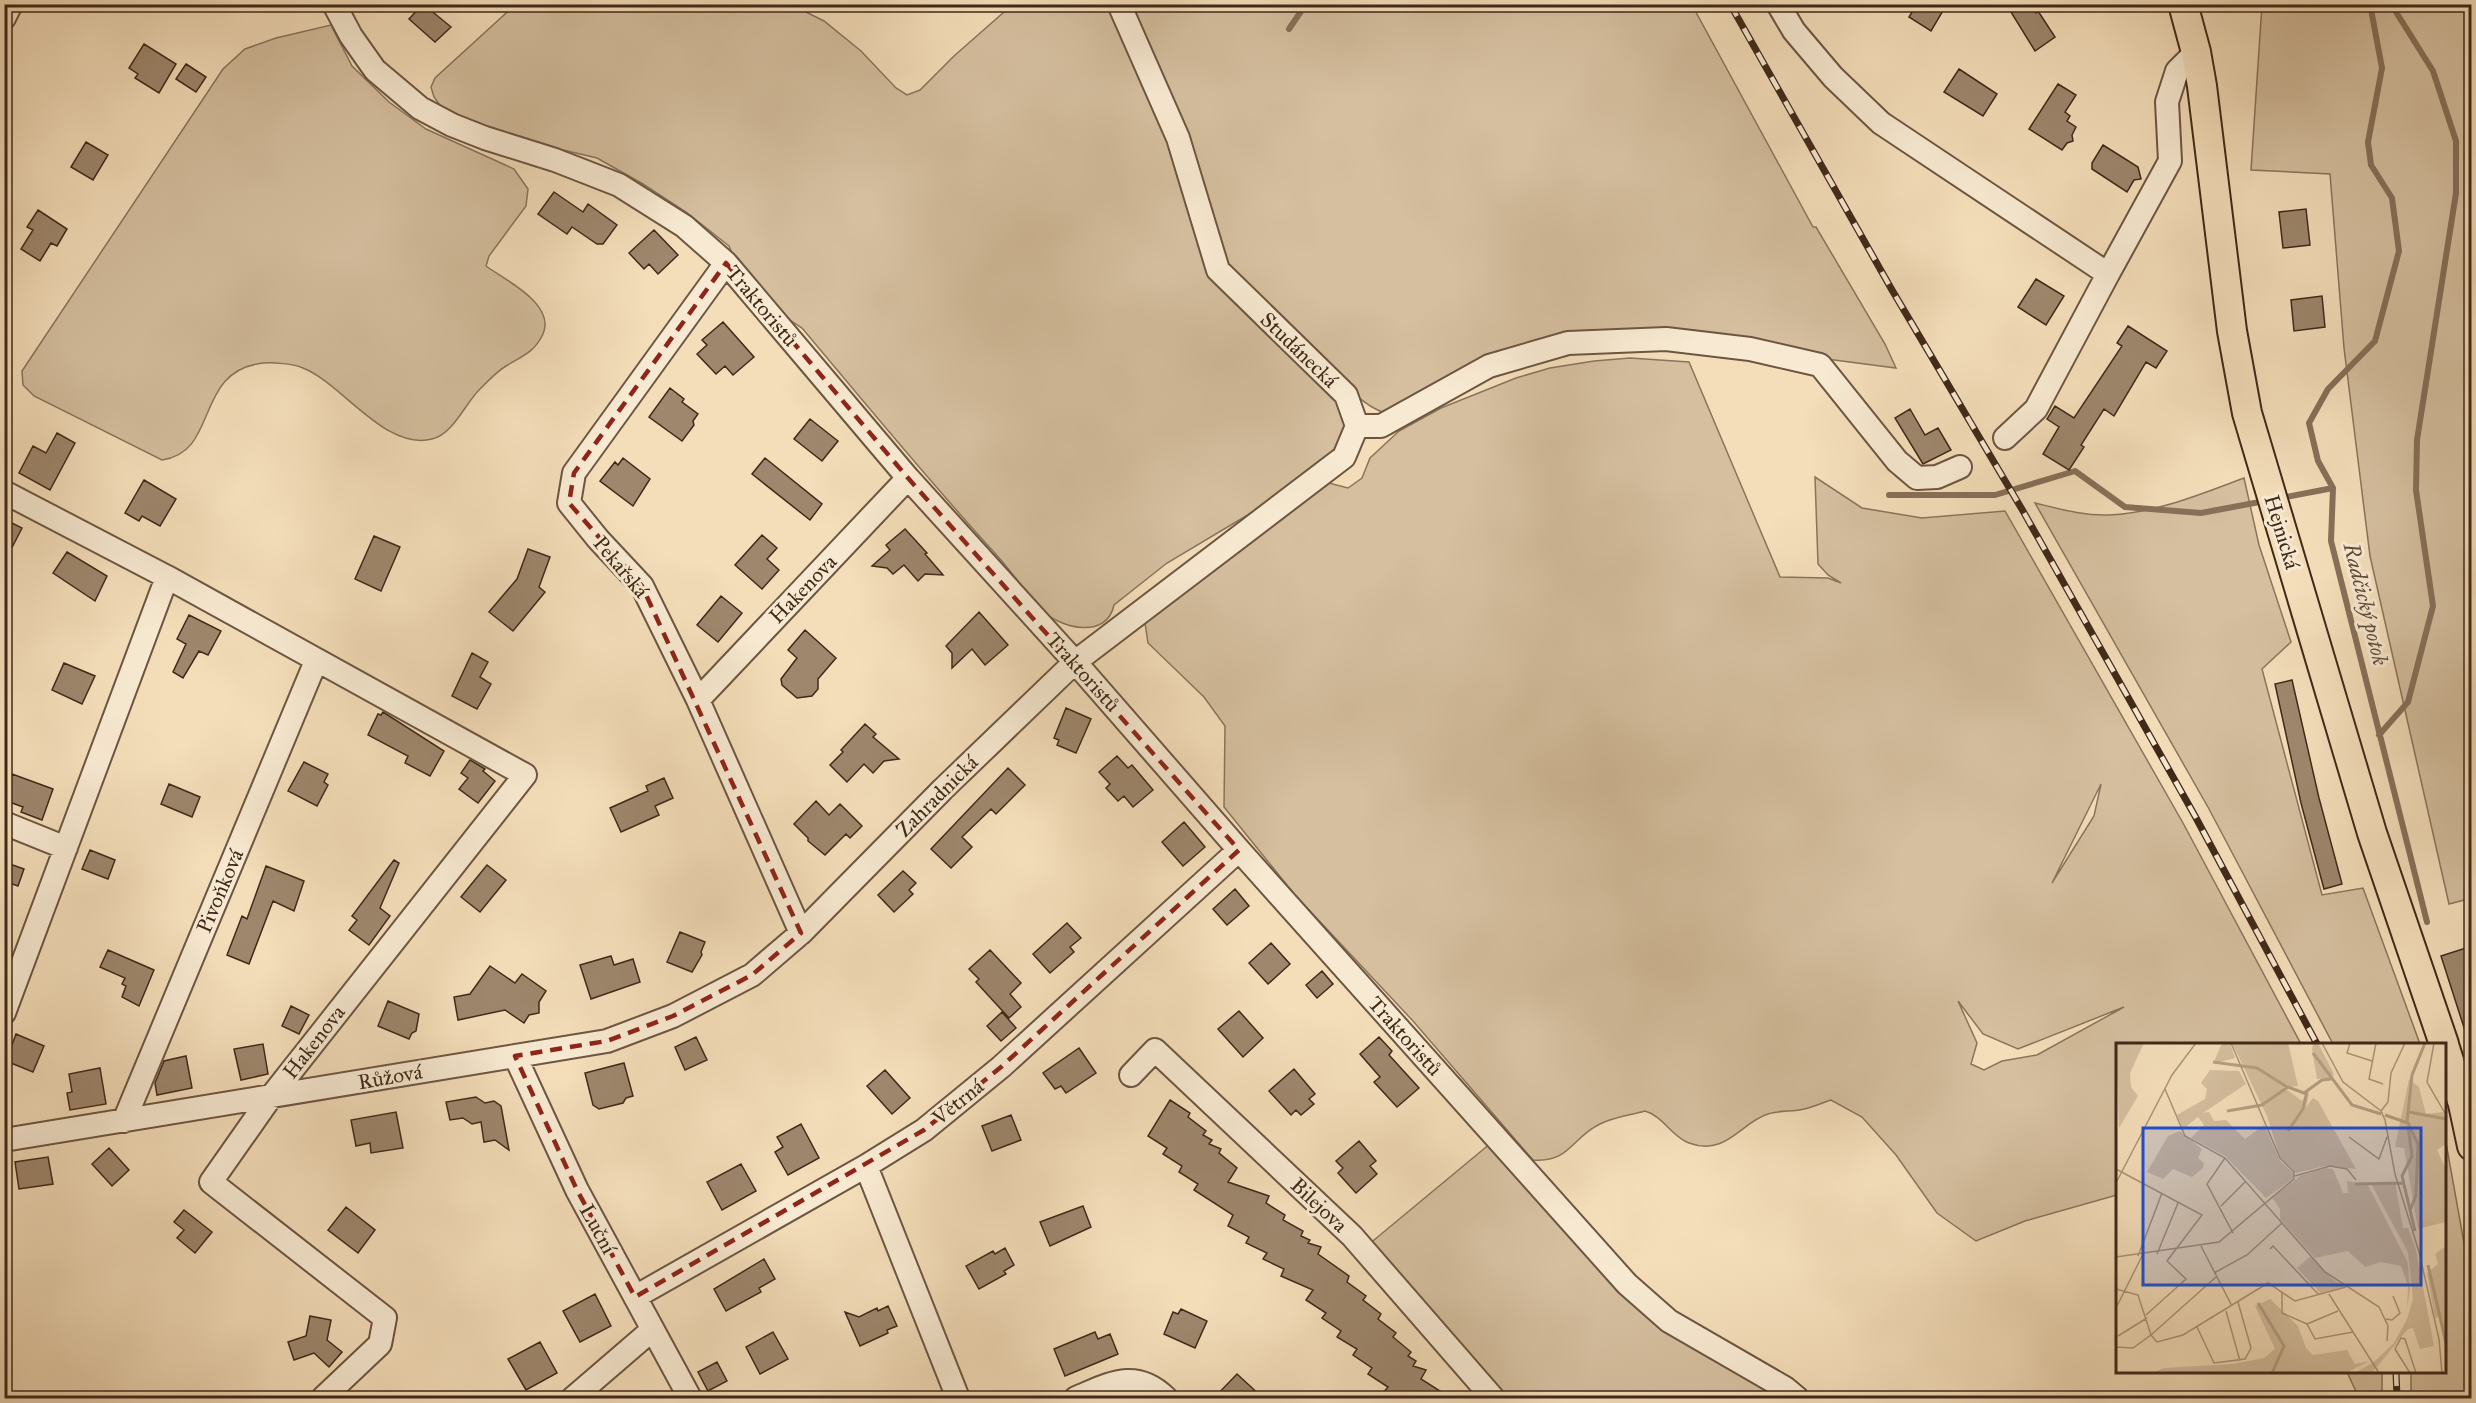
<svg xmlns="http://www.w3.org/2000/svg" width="2476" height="1403" font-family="'IM FELL Great Primer',serif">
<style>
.green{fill:#d5bf9f;stroke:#8a745c;stroke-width:1.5;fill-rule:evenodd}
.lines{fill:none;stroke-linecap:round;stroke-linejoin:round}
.stream{stroke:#877059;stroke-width:6}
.building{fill:#9e876d;stroke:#402919;stroke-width:1.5}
.minor-casing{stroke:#6d5641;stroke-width:26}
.major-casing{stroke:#402919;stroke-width:32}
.minor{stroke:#f8ead2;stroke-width:22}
.major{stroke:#f4deba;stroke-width:28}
.rail-casing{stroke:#402919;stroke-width:7}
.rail{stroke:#f8ead2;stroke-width:4.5;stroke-dasharray:14;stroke-linecap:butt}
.marked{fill:none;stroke:#8f2418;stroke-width:4.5;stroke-dasharray:12 8;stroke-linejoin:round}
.labels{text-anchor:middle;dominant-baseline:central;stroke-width:6;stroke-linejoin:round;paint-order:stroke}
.street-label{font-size:21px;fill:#402919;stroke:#f8ead2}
.water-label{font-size:22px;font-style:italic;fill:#644d39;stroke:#f8ead2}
.inset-river{fill:none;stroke:#b7a083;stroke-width:3}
.inset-road{fill:none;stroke:#ac967a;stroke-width:1.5}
.view{fill:#1d4ed8;fill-opacity:0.15;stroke:#1d4ed8;stroke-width:3}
.inset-edge{fill:none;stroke:#402919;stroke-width:3}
</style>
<rect width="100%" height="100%" fill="#f4deba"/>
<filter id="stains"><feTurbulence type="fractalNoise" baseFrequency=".00333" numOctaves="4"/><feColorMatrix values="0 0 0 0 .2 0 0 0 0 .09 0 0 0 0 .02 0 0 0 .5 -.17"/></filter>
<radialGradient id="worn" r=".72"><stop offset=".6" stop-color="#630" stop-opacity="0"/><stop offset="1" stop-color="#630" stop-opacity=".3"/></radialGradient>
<path class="green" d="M515,5H798L806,12L824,21L861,51L896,88L907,95L920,90L954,56L1012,5H1110L1183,176L1209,262L1339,401L1346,428L1343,444L1326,459L1256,510L1167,563L1114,605C1107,639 1062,629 1043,611C1025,593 1011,570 993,551C927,479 865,403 802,328L791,321L736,263L729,246L686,212L643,184L597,158L487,132L444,111L434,97L431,87L435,78Z
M1131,5H1692L1813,227H1816L1885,344L1896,368L1811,357L1558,341L1385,413C1357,404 1337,374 1318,353C1291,325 1240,290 1224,255C1212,231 1211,202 1202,177C1181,118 1156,61 1131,5Z
M2262,5H2471L2472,898L2449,904L2370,556L2344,348L2330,174L2251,170Z
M331,25L352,66L389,102L426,129L514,169L528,189L526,206L489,256L486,266C505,280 556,304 543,334C534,353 522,356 506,366C496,372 487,382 479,390C465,404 453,434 432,439C385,451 343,384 303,368C294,364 273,362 263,363C193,371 220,452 162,460L34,396L23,385L22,371L223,69L245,49L276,38Z
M1630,358L1689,362L1780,577L1828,578L1841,583L1828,575L1818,564L1815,477L1862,508L1922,518L2005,511L2183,823L2301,1044H2118L2117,1195L2025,1221L1976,1241L1937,1213L1896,1155L1862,1117L1831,1100C1822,1103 1813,1107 1804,1109C1793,1112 1779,1110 1768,1114C1741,1122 1726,1157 1689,1143C1672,1137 1663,1116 1645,1111C1631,1115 1613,1117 1600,1124C1572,1137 1570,1163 1533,1160L1413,1021L1295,895L1224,807L1225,726L1204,697L1148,643L1145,623L1149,614L1329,483L1348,488L1362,478L1370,458L1399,431L1441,408L1516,378L1550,368L1594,361ZM2101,784L2094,816L2052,883ZM1958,1001L1983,1034L2018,1049L2124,1007L2037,1055L2002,1061L1984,1070L1971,1064L1977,1043Z
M2244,478L2259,545L2291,642L2262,669L2322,895L2363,888L2420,1044H2333L2209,809L2035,503C2060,509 2084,516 2109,515C2156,513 2201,494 2244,478Z
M2445,1137L2471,1282V1398H2411V1372H2444Z
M1497,1138L1670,1328L1761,1379L1774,1398H1508L1368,1245Z
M2347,1372H2382V1398H2359Z"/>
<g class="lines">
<path class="stream" d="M2370,4L2382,68L2368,142L2371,165L2392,198L2399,251L2375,341L2328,389L2309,423L2318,461L2333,488L2331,541L2427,922
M1289,29L1306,4
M1889,495H1995L2075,471L2125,507L2201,513L2265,501
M2281,498L2333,488
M2379,735L2408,702L2433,606L2416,490L2417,440L2456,193V141L2433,71L2391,4"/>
</g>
<path class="building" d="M423,4L451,27L435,42L409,19Z
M1917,4H1947L1931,31L1909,17Z
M2006,4H2031L2036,13L2038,11L2055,37L2035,51Z
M144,44L176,64L159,93L135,78L138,74L129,68Z
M186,64L206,77L196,92L176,79Z
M1959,69L1997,94L1983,116L1944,92Z
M2058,84L2076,95L2065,112L2070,116L2067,121L2076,127L2072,135L2073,141L2067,143L2062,150L2029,129Z
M86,142L108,155L93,180L71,167Z
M2103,145L2138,167L2141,179L2134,180L2127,192L2092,169V163Z
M554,192L583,212L588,204L617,225L603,244H597L572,227L567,234L538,214Z
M2306,209L2310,245L2283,248L2279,212Z
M38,210L67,229L57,246L51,243L40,261L21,249L33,230L27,227Z
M654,230L678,255L658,274L649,264L644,269L629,253Z
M2036,279L2064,296L2046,325L2018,307Z
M2322,296L2325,327L2294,331L2291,300Z
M723,322L754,357L733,375L725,366L716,374L697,354L707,345L702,340Z
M2128,326L2167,351L2156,368L2146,362L2114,416L2104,409L2081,445L2084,447L2069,470L2043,454L2059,427L2047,419L2055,406L2074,418L2122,346L2117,343Z
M670,388L684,399L682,402L698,414L693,421L694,425L682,441L649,417Z
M1910,409L1925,435L1938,428L1951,450L1923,464L1895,418Z
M810,419L838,441L822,461L794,439Z
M57,433L75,443L50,490L19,473L33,446L46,453Z
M623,458L650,479L633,506L600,481L615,462L618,465Z
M765,458L822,504L810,520L752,474Z
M144,480L176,499L160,526L142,516L139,521L125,513Z
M4,519L22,528L4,563Z
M905,529L927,553L925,554L943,575L925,574L918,581L904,565L893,574L887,568L872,566L890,550L886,545Z
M762,535L777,548L767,559L779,570L762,589L735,565Z
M374,536L400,547L381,591L355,579Z
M528,549L550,557L539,587L545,592L513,631L489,612L517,579Z
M67,552L107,576L95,601L53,573Z
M721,596L742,613L718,642L697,625Z
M979,612L1008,645L985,665L972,649L952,668V653L946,646Z
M189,615L221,631L208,655L199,651L183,678L173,672L186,644L177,639Z
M805,630L836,658L818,679V689L812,696L797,698L782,685L781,679L797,658L788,650Z
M472,653L488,662L480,677L491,684L477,709L452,696Z
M64,663L95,676L82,704L52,690Z
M2292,680L2319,798L2342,884L2324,889L2301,803L2275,684Z
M1066,708L1091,719L1076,753L1057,745L1059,740L1054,738Z
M383,712L444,751L430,776L405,763L408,756L368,735L378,714L381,715Z
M865,724L876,734L873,737L899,759L884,761L873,773L864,764L847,782L830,765L843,752L841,750Z
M1117,756L1128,768L1132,765L1153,790L1133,807L1124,796L1118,801L1106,788L1110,784L1099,772Z
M470,760L485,769L483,771L495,781L478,803L459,789L468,778L461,773Z
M304,762L328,774L324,782L328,785L317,806L288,791Z
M1008,768L1025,785L996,814L991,809L962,837L972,847L951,868L931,849Z
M12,774L53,789L42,820L21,812L23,807L4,800Z
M664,778L673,798L655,806L659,815L621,832L610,808L648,791L646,786Z
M169,784L200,797L192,817L161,804Z
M816,801L829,815L840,804L862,826L850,838L846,834L825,855L808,841V838L794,824Z
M1184,822L1205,847L1183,866L1162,842Z
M90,850L115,860L108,879L82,869Z
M394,860L399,863L380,908L390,916L369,945L349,930L357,920L352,916Z
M4,862L24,869L18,886L4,881Z
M487,865L506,880L480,912L461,897Z
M266,866L304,881L294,911L273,901L249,964L227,955L242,916L247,919Z
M903,871L916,883L909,890L913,894L894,912L878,895Z
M1235,889L1249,906L1227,925L1213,909Z
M1067,923L1081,938L1070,947L1074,952L1050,973L1033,954Z
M680,932L705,942L701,952L702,955L692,972L667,962Z
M1271,943L1290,964L1268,984L1249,963Z
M2472,946V1040H2468L2441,956Z
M108,950L154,970L139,1006L122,997L126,986L122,984L125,978L100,967Z
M990,950L1021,983L1010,994L1021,1007L1009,1018L976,982L979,979L969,969Z
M611,956L614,965L633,959L640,982L591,999L580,965Z
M490,966L515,983L522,974L546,991L539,1002V1013L529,1015L524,1023L505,1010L458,1020L454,997L470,994Z
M1322,971L1333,984L1317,998L1306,985Z
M388,1001L419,1014L416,1031L412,1033L409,1039L378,1026Z
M291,1006L309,1015L299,1034L282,1026Z
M1239,1011L1263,1038L1243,1057L1218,1029Z
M1002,1012L1016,1028L1001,1041L987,1026Z
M16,1034L44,1046L33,1072L6,1061Z
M696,1037L707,1060L685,1070L675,1047Z
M1379,1037L1392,1051L1389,1055L1419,1088L1397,1107L1374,1082L1380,1077L1360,1054Z
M263,1044L268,1074L241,1080L234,1049Z
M1079,1048L1096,1073L1066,1093L1061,1086L1055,1089L1043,1073Z
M186,1056L192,1088L157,1095L155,1083L164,1061Z
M624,1063L633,1096L626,1098L623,1103L599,1109L593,1105L585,1073Z
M100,1068L106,1104L70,1110L67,1093L72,1092L69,1074Z
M1294,1069L1315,1094L1309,1099L1314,1104L1301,1115L1296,1110L1291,1115L1269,1091Z
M885,1070L910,1098L892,1114L867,1086Z
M476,1097L485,1103L494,1101L501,1106L509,1150L495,1140L484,1142L481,1122L472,1124L463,1118L450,1120L446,1102Z
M1170,1100L1190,1113L1188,1117L1206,1131L1203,1135L1212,1140L1209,1144L1221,1149L1219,1153L1237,1168L1228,1182L1269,1196L1266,1203L1285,1215L1283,1220L1303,1231L1301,1236L1310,1240L1308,1243L1321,1247L1318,1254L1349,1276L1347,1282L1366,1296L1363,1300L1381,1314L1378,1319L1396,1333L1393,1337L1411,1352L1408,1356L1416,1361L1413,1366L1426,1370L1421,1379L1451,1398H1392L1383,1393L1388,1387L1368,1374L1372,1368L1353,1355L1357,1349L1337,1337L1341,1331L1322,1318L1326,1313L1306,1300L1313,1290L1281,1276L1284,1269L1263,1259L1267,1253L1246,1243L1249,1237L1228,1226L1233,1215L1194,1190L1198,1184L1179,1172L1182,1166L1163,1154L1167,1148L1148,1136Z
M396,1112L403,1148L371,1153L370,1143L356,1146L351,1120Z
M1011,1115L1021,1140L992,1151L982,1126Z
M801,1124L819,1158L788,1175L775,1152L783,1147L777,1137Z
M1359,1141L1376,1161L1370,1166L1377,1174L1356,1193L1338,1173L1343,1168L1336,1161Z
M109,1148L129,1170L112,1186L92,1164Z
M48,1157L53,1184L19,1189L15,1162Z
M741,1164L756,1191L722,1210L707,1182Z
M1083,1206L1091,1227L1050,1246L1040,1222Z
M346,1207L375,1230L358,1253L328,1230Z
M184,1210L212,1232L195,1253L177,1238L184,1230L174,1222Z
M1005,1248L1014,1265L1004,1271L1006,1274L979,1289L966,1266L993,1251L995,1254Z
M764,1259L775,1279L759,1288L761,1292L726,1311L714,1289Z
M595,1294L611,1326L580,1342L563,1311Z
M888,1306L897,1326L887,1330L888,1333L860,1346L845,1312L859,1317L877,1308L878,1311Z
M1181,1309L1207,1321L1195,1348L1164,1334L1173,1312L1178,1314Z
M310,1316L331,1320L327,1340L342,1352L329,1367L314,1353L294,1360L288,1342L306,1336Z
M773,1332L788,1359L760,1374L746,1347Z
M1095,1332L1098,1339L1110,1334L1118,1354L1065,1376L1054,1349Z
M540,1342L557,1373L526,1390L508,1359Z
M717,1362L727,1381L708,1391L698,1372Z
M1237,1374L1263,1398H1214Z"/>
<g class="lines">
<g class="minor-casing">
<path id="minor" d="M334,4L351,36L375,70L420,108L452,125L485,138L555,160L619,185L684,226L726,263L908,478L1075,662L1239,850L1627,1284L1669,1321L1785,1388L1797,1398
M1778,4L1794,31L1833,77L1881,123L2108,274L2170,161L2167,102L2177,71L2196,52
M4,18L11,4
M726,263L574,473L569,503L598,539L642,586L698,700L801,933
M1357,426H1381L1489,366L1568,343L1666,339L1750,349L1820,365L1897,461L1917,478L1937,477L1960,467
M2005,438L2036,409L2108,274
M4,492L167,577L525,775L270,1098L211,1182L385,1318L380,1344L323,1398
M698,700L908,478
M4,823L66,848
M4,1013L167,577
M515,1056L577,1190L690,1398
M1131,1075L1155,1050L1352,1236L1493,1398
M124,1121L316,661
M4,1140L607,1041L673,1016L752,975L801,933L943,789L1075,662L1344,457L1357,426L1346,395L1218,270L1178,138L1119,4
M866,1166L958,1398
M635,1297L866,1166L924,1130L1001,1067L1239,850
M573,1398L652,1330
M1076,1398C1110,1384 1135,1368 1166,1398"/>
</g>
<g class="major-casing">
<path id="major" d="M2183,4L2196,52L2202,86L2232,331L2247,413L2372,833L2444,1044
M2444,1045L2463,1104L2472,1146"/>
</g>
<use href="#minor" class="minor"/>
<use href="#major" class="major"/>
<g class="rail-casing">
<path id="rail" d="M1730,4L1892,290L2023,511L2195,816L2317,1044
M2396,1372L2397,1398"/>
</g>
<use href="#rail" class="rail"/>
</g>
<path class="marked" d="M726,263L908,478L1239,850L1001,1067L924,1130L635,1297L577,1190L515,1056L607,1041L673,1016L752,975L801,933L642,586L569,503L574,473Z"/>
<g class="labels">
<g class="street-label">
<text transform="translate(762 306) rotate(50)">Traktoristů</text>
<text transform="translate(1299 350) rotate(44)">Studánecká</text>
<text transform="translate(2282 532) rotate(73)">Hejnická</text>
<text transform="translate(621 567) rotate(50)">Pekařská</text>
<text transform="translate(803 589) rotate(-46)">Hakenova</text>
<text transform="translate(1083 672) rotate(48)">Traktoristů</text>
<text transform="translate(937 796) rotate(-45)">Zahradnická</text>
<text transform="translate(220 891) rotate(-67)">Pivoňková</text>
<text transform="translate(1405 1036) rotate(48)">Traktoristů</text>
<text transform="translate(314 1042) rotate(-52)">Hakenova</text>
<text transform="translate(390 1077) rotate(-10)">Růžová</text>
<text transform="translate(958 1102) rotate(-39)">Větrná</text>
<text transform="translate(1319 1205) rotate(43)">Bilejova</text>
<text transform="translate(598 1229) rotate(61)">Luční</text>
</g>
<g class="water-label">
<text transform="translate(2366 604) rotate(76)">Radčický potok</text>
</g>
</g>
<g transform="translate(2116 1043)">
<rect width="330" height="330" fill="#f4deba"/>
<path d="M0,0H28L14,30L15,44L22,53L3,85ZM106,0H114L119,15L97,21ZM116,0H172L182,43L167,44L186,58L193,50L190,64L197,55L202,58L240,126L209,123L180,130L164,114L151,73ZM202,0L218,31L215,35L201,36L196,7L197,1ZM94,27L123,28L130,41L87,70L93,69L98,78L110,77L129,96L148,82L164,118L177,130L178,135L150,155L109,113L75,95L88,82L82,74L67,86L61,72L89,56L91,46L85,40ZM293,36L303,44L310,71L327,69L330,74V101L321,107L330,126V179L302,186L288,105L279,104ZM64,88L86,106L82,115L88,120L87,125L76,134L57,126L47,136L31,129L52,93ZM210,125L217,126L227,150H232L231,138L252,142L292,220L294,247L291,266L292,243L285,223L265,219L249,224L232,208L199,215L164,176V166L156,155L184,133ZM279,139L287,185H292L300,207L318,303L304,306L297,285L292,286L256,330H239L259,318L278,300L291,276L297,256L292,209L255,141ZM330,203V319L326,282L324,274L319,275L311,230L322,221L319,211ZM195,213L214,234L228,244L204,250L181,225ZM154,256L182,283L190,305L197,312L231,307L239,321L254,318L230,330H37L48,325L117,321L148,315L159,306L139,263Z" fill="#d5bf9f"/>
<path class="inset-river" d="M197,10L236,62L265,71M97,19L141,25L171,44M111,68L146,62L172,44L188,50L206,37L215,36M293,69L330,76M269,72L292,80L302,101L300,153L294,167M291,79L296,32L309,0M292,83L296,113L286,133L299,188M172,88L187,66L191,48M239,141L287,140M312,222L330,300M142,260L168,303L156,330"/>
<path class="inset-road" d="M206,0L227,39L265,68L269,77L279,131L303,209L323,296L326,330M234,0L231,10L256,18M260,0L253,36L267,41M318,0L311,39L330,72M49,46L69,93L109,115L209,229L263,264L272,283L271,298M265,68L272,59L275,30L289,0M233,94L263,116L271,94M109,115L91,141L117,190M0,126L86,172L51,218L70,236L30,272M179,133L214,123L231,126L240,137M0,140L56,32L80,0M105,163L129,139M85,203L116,263M154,206L157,203L203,252M41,211L62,160M22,213L46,150M0,214L103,199L178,136V129L164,115L115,0M98,230L131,212L166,180M0,246L22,252L35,292L100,234M166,250V270L191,281M213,251L263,330M1,263L26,213M110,268L124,318M270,276L276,277L284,270L277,253M191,281L199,296L237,289M191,281L222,268M81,284L98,320L129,316L135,305L122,259M2,293L31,275M0,304L17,305L35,292L41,299L67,292L152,240L179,258L230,244M279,306L285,295L289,296L300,330M279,306L294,330"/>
<path class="view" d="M27,85H305V242H27Z"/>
<rect width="330" height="330" class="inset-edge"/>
</g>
<rect width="2476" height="1403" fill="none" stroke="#f4deba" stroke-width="24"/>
<rect x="6" y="6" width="2464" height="1391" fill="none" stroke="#402919" stroke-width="3"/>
<rect x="12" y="12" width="2452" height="1379" fill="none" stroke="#402919" stroke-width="1.5"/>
<rect width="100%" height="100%" filter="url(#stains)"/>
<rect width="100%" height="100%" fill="url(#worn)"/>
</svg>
